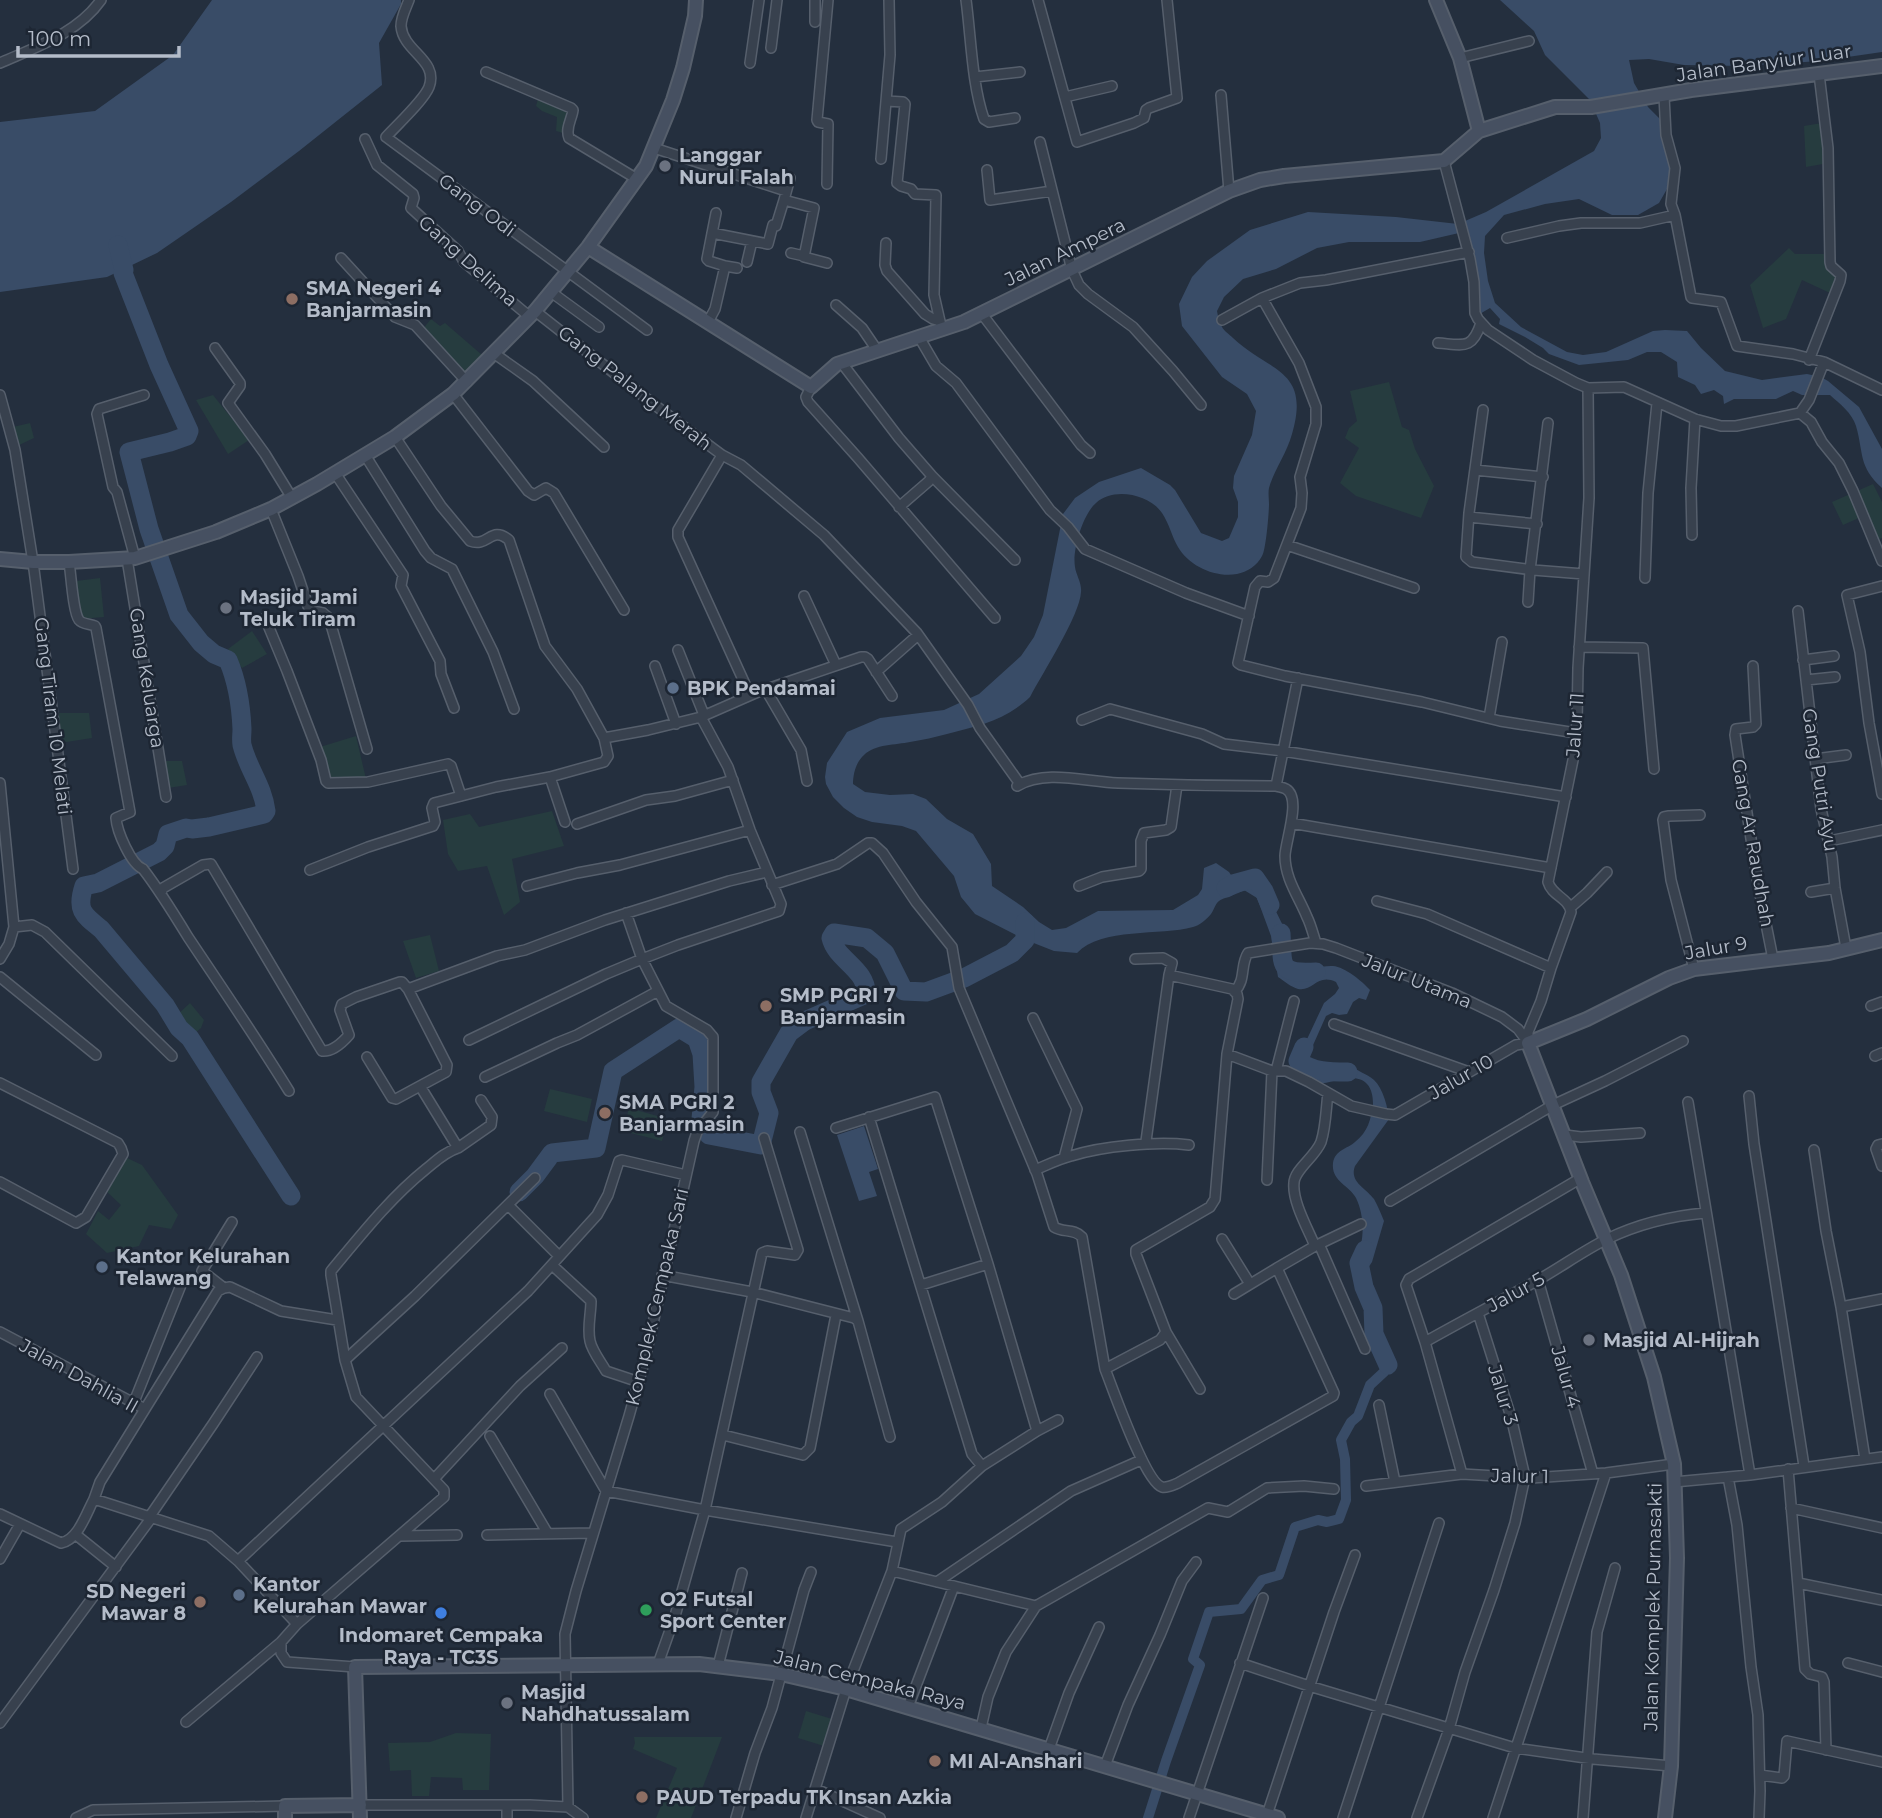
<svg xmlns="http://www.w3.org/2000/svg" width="1882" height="1818" font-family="Montserrat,sans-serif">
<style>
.green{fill:#263c3f}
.water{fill:#394c67}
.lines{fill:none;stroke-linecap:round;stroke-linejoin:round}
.canal{stroke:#394c67;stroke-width:10}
.river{stroke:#394c67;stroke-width:19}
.street-casing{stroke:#565f6c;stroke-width:12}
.secondary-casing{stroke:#565f6c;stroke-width:16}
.street{stroke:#38414e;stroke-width:9}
.secondary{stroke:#465061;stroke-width:12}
.worship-dot{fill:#6b7280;stroke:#1d2633;stroke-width:2.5}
.education-dot{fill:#8d6e63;stroke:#1d2633;stroke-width:2.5}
.service-dot{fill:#5c6f8a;stroke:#1d2633;stroke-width:2.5}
.leisure-dot{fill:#2e9e5b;stroke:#1d2633;stroke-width:2.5}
.shop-dot{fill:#3f7fe0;stroke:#1d2633;stroke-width:2.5}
.labels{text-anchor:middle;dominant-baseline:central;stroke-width:5;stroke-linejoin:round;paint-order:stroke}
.street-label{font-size:19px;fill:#b4bcc9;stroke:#1d2633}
.poi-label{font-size:19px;font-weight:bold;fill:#b4bcc9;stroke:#1d2633;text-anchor:start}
</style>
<rect width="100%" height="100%" fill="#242f3e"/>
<path class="green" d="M538,99L570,111L563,133L556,131L557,117L542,111L536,106Z
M1822,123L1823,164L1806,167L1804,126Z
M1789,248L1795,254H1824L1826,269L1836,275L1830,293L1802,280L1786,319L1763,328L1750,285Z
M431,319L440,326L445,323L482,355L464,373L422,330Z
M1389,382L1402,427L1409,430L1415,449L1434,486L1421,518L1356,496L1340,483L1359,448L1345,438L1349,428L1357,421L1350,391Z
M213,395L249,440L228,454L196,400Z
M30,423L34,438L17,446L13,427Z
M1873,484L1882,502V538L1879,539L1868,514L1843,525L1832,502Z
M100,578L104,617L80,619L76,581Z
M252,631L267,654L242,668L228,649Z
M55,713H89L92,738L60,743Z
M356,736L366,779L329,782L320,747Z
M163,761H182L187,785L168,788Z
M552,811L564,846L512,859L520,902L504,915L487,866L458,871L448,854L443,820L470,814L479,827Z
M430,935L439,971L416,978L403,941Z
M190,1003L204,1020L201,1028L193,1035L176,1016Z
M550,1089L592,1099L587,1122L544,1111Z
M629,1108L668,1119L662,1141L623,1131Z
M125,1157L142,1165L178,1215L171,1229L149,1225L139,1246L107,1253L86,1234L98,1211L109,1220L121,1205L106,1191Z
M806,1711L832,1719L824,1746L798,1738Z
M456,1733L491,1734L489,1790H463L462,1778L431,1777L429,1796H412L411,1770L390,1771L388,1743L430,1742Z
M634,1737H722L691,1818H656L677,1768L633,1749L635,1743Z"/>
<path class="water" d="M212,0H401V4L379,43L382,85L299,151L231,202L157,253L107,277L0,292V122L95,111L173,55Z
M1500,0H1882V52L1820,61L1742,66L1684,65L1649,59L1629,60L1634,83L1648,107L1661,120L1671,167V182L1659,203L1638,215H1612L1579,199L1545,204L1504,215L1485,236L1484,253L1488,281L1495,303L1521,327L1567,352L1583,355L1606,352L1653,331L1665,330L1687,331L1701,348L1725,371L1762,380L1807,374L1821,377L1828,381L1859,407L1882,449V488C1858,466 1864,454 1856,426C1852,413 1840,404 1830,395H1802L1793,391L1776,399H1734L1724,404L1723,396L1714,390L1701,394L1695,385L1678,377L1677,362L1661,352H1647L1628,360L1579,365L1549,354L1543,348L1525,337L1499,324L1500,319L1490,308L1478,315L1469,238L1459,233L1420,242H1349L1317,248L1276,269L1243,279L1224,297L1217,311C1218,316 1219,322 1222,327C1224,331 1229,334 1233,338C1269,372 1311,369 1292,434C1287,453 1274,470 1269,488C1268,493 1269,499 1269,504C1269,512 1266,550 1262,556C1257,566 1247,572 1237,574C1215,578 1189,566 1178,547C1172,537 1169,523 1162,513C1149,494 1113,487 1096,503C1083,514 1072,550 1075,567C1076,575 1082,583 1081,592C1080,615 1042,674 1030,697C1006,720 978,726 947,734C935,737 923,740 910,742C896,745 875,744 864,755C856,762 853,774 853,784L865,792L890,795L913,794L926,799L947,819L973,834L991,864L992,886L1023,907L1039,922L1052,930L1066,928L1098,911L1173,910L1198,895L1202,889L1204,868L1216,863L1229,872L1233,878L1254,879L1265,889L1291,942V949L1282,960L1283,968C1298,977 1316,965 1333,966C1345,967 1362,981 1370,990L1366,1000L1359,998L1353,1002L1347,1014L1339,1015L1332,1013L1326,1016L1306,1061L1307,1068C1321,1077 1334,1069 1348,1065C1356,1070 1367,1074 1374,1080C1383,1088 1388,1108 1389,1119L1355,1166C1349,1182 1366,1188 1374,1199C1378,1206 1381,1214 1384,1221L1372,1262L1368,1268L1359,1275L1355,1261C1365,1243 1365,1216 1356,1198C1349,1185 1331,1181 1333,1163C1335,1150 1347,1149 1355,1142C1368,1132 1371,1119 1373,1104C1373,1098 1372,1089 1367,1084C1355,1070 1329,1086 1314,1083C1308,1082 1301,1076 1295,1073L1293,1069L1324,1003L1335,994L1339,988L1336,982C1317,973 1313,992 1298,989C1291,987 1284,981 1278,977L1271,936L1257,898L1244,890C1238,894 1223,898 1219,901C1215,904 1214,910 1211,914C1207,919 1199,926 1193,927C1161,936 1101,927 1077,953L1054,951L1026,940L975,914L961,897L954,876L916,831L902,826L872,822L857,817L844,808L833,797L826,784L825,777L827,763L847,732L880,718L944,710L979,694L1021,656L1034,637L1043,615L1063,514L1075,498L1099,482L1141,468L1170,485L1175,490L1201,533L1222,541L1229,538L1238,517V502L1233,488L1234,476L1252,435L1256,411L1247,394L1222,377L1182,326L1179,304L1192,277L1207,261L1250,230L1308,212L1396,217L1458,224L1486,212L1594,151L1601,138L1600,123L1590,100L1545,55L1534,31Z
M864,1126L878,1169L869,1172L877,1196L859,1201L837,1135Z"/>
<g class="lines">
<path class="canal" d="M1148,1818L1166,1761L1200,1665L1193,1659L1209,1612L1241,1609L1262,1580L1279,1575L1295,1527L1318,1520L1327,1522L1339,1519L1346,1500L1345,1459L1341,1440L1351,1422L1358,1416L1370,1385L1384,1372L1388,1365"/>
<path class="river" d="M118,245L124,270L123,273L159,365L189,431L187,436L170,442L129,452L149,529L179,615L201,643L214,654L228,660C237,681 241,706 242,729C242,735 241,739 242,745C248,769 263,786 266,811L264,814L209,827L192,829L186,828L168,834L165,846L159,852L98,883L84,886C76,910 83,915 101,929L165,1005L179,1028L190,1038L291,1196
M1226,888L1233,884L1255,878L1264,891L1270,905
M1281,933C1283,966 1277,974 1316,972
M1304,1047L1298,1061C1314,1072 1329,1072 1348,1072
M519,1192L535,1176L552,1153L596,1148L613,1071L679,1028L697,1039L702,1054L704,1087L701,1119L709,1135L761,1145L769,1113L761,1092V1082L789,1033L805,1021L866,994C867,969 836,960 831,938L834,933L867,938L885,953L904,991L926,992L964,978L1012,953L1025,940V922
M1365,1250L1359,1263L1364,1287L1373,1308L1374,1334L1388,1365"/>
<g class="street-casing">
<path id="street" d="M409,0C406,8 401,17 401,26C403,52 439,60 429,87C424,100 397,125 386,137L647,330
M815,0V22
M966,0C971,37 972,85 984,119L989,122L1015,118
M1038,0L1077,142L1134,123L1144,118L1146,110L1149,108L1177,98L1167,0
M771,48L777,0
M1460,58L1529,41
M0,63C36,47 78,33 101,0
M750,63L759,0
M486,72L571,108L573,110C572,119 565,128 569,138L637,179
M975,77L1020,72
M1221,95L1229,191
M1664,96L1666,135L1675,168L1671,204L1675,215
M1065,97L1112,86
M887,101L903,102L905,104L897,183L901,186L911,189L915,194L936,195L934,295L942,330
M365,139L377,165L413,194L414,198L411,208L458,251L464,262L530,317
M1040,142L1072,270L1079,285L1088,294L1133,327L1173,371L1201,405
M654,148L786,191
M881,159L890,55L889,0
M1444,161L1470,259L1474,282L1475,313L1478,319L1488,330L1533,360L1576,383L1588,388L1624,387L1695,419L1721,426H1736L1800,413L1809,400L1824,362
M987,170L990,200L1052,191
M790,178L784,200L814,208L804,257L827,263
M827,184L828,124L818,122L817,120L828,0
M712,233L768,244L773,225L776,226L784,200
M1507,238L1559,226L1581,223H1640L1675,215L1691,297L1692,298L1721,302L1737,346L1793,354L1824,362L1882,390
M886,243L885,265L887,271L925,314L933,319L940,321
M791,253L804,256
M341,258L395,317L415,325L467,382
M747,262L752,241
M725,266L737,268
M551,292L599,327
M1262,298L1300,283L1326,280L1469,252
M836,305L862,328L877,350
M535,311L656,406L722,455L741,465L824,535L917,633L968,705L980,728L1020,784
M982,314L1081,445L1090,453
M1222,320L1262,298L1299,363L1316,407V424L1300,477L1302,493L1301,508L1274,578L1268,582L1260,581L1255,587L1238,663L1241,665L1285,676L1422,702L1500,721L1576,733
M708,322L715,309L725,266L709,261L707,259L716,213
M919,337L936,366L956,383L1050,510L1068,527L1085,549L1186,593L1249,616
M1438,343C1464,345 1472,350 1481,323
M215,348L240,383V386L228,403L265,454L292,498
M495,354L533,381L604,447
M1809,360L1840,281L1841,275L1831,266L1830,262L1828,148L1819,74
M841,362L899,438L932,476L929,481L899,507
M811,387L806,397L808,402L858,458L995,618
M453,394L528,491L534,495L546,488L554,493L624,610
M0,395L15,450L33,562L73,869
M1483,410L1469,513L1466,557L1472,562L1533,570L1584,574
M1800,413L1811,422L1822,442L1839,463L1853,491L1882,561
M365,455L425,551L431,558L452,569L493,652L514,709
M722,455L678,530V537L750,695
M1475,470L1543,477
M335,473L403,575L401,586L440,661L441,674L454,708
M932,476L1015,560
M271,509L298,576L308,606L312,611L323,613L329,618L367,749
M1469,517L1537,524
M1692,535L1691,488L1695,419
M1287,545L1414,588
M135,558L117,492L113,487L97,414L99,409L144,395
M127,559L166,797
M69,562C71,574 73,612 79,620C82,624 90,624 95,626L96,628L130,812L116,818C117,832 131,864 143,869C160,891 174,914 188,937C222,988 257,1039 289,1091
M1645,578L1648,493L1657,403
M1882,586L1847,595L1860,652L1869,723L1882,794
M804,596L836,665
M1528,602L1530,570L1548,423
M1798,611L1821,809L1832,857L1835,888L1846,948
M265,618L287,671L321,760L326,781L328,783L368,782L448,764L451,766L461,796
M1579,647L1643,648L1654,769
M678,650L704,715
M1803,660L1834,656
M655,666L676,724
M1753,666L1756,724L1753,727L1736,729L1735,735L1758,884L1773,959
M876,672L918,635
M1806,680L1835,677
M766,690L801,750L807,781
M1489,718L1502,642
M1082,720L1110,709L1202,734L1224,744L1283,751L1566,797
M604,738L648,730L701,717L758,692L861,657H865L868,659L892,696
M1815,759L1846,755
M550,777L565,822
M0,783L14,927L9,944L0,959
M1017,786C1046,769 1086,782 1118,783C1171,785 1223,786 1276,786C1279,787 1283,787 1286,789C1302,798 1285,842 1285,856C1285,879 1299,897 1307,917C1311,925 1313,934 1316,943
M1276,786L1298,678
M1291,823L1551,868
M577,824L646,800L675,796L733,780
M1829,841L1882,830
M310,870L368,847L433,826L435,822L432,808L434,803L496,787L550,777L604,762L608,756L604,738L577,689L545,646L509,540C491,525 488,548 470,541L441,506L395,437
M772,885L837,864L868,843H872L883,853L916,902L952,947L959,988L1037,1174L1054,1227C1063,1233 1074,1228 1082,1237L1105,1369
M527,886L577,873L620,865L750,830
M1079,886L1102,877L1139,871L1141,869V841L1144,833L1166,830L1171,827L1177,785
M1811,892L1835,888
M161,893L163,888L203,865L211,864L322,1051C332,1052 342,1043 349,1035L340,1010L342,1004L356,997L400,982H402L408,989
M1377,901L1427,914L1551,968
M1571,907L1587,893L1607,872
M14,927L32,925L45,932L172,1056
M1135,959L1163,958L1172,963L1169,975
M1694,969L1671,880L1663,820L1664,817L1669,816L1700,815
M0,977L96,1055
M1235,991C1246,980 1240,965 1248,953L1310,943L1323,944L1336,948L1452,993L1502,1017L1518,1029L1527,1041
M1871,1006L1882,1002
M1033,1018L1077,1109L1064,1158
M1334,1024L1469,1072
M469,1040L606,974L642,959L678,945L779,911L781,904L750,830L728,767L701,717
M1528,1043V1032L1541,1001L1551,968L1571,912C1569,898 1552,896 1548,882L1573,760L1577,722L1578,668L1589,498L1588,388
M1227,1054L1272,1071H1286L1309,1082L1351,1106L1386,1114L1395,1115L1516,1045L1528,1043
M1875,1056L1882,1053
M367,1057L392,1098L396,1099L420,1086
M1276,1071L1294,1001
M485,1077L557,1043L577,1035L658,991
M0,1083L118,1143L121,1148L123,1154L86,1217L76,1223L0,1182
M1749,1096L1754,1144L1804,1466
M481,1100L492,1117L491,1125L458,1148L420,1086L446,1072L447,1065L408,989L497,956L525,950L605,920L729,881L767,872
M1688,1102L1750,1475
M869,1117L972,1454L982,1466
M836,1128L935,1097L988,1264L1037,1431
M800,1132L858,1321
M1565,1135L1581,1137L1640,1133
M1146,1141L1169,975L1232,989L1237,994L1238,999L1227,1054L1215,1199L1210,1207L1136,1250V1254L1166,1332L1160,1340L1105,1369C1113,1389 1145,1482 1162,1487C1168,1488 1173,1485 1178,1483L1333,1396L1334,1393L1277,1268L1315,1246L1361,1224
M1882,1144L1878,1145L1876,1149L1882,1166
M1814,1150L1826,1231L1841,1307L1865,1459
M1035,1170C1047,1165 1059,1159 1071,1156C1102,1146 1157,1141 1189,1145
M1267,1180L1272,1071
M1390,1201L1553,1105L1605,1081L1683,1041
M508,1205L559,1256
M1222,1239L1250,1284
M1319,1244L1365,1349
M1315,1246C1308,1229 1292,1201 1294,1183C1294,1170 1315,1157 1321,1142C1326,1127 1326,1108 1328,1093
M552,1265L591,1301C591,1314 587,1328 590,1341C592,1351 601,1362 606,1371L639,1382
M662,1275L752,1292L854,1318L858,1321L890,1437
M1538,1280L1593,1474
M921,1285L988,1264
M224,1288L202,1271L232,1222
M1234,1294L1277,1268
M1841,1307L1882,1299
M0,1332L145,1409L100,1482L94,1499
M1166,1332L1200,1389
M1425,1342C1462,1321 1501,1301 1538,1280C1561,1267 1583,1251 1607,1239C1638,1224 1671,1216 1705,1213
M345,1360L415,1296L535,1178
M550,1394L606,1491L705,1510L897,1542
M134,1402L181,1285
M1379,1405L1395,1482
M145,1409L218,1291L224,1288L230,1287L281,1311L337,1320
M723,1435L803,1455L810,1448L836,1315
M490,1436L548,1534
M1788,1469L1805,1669L1810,1674L1822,1677L1824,1682L1826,1750
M1462,1474L1425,1342L1406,1285L1409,1279L1581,1178
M1728,1477L1737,1525L1751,1667L1758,1715L1760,1791L1759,1818
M434,1479L520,1386L562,1348
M1674,1482L1750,1475L1882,1457
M1366,1486L1462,1474L1531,1478L1606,1473L1674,1464
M1791,1508L1882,1528
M0,1514L61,1543C78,1540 86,1514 94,1499L209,1536L238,1561L297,1624
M150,1516L213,1424L257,1357
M75,1534L116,1567
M487,1535L593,1533
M400,1536L457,1535
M0,1559L20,1524
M238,1561L528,1291L597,1215L608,1195L619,1161L622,1160L686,1175
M892,1571L1036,1606L1208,1508L1228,1512L1267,1488L1304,1486L1334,1489
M937,1582L1071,1491L1141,1460
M1798,1583L1882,1600
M281,1642V1653L287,1662L355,1667
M1240,1663L1309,1686L1515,1748L1593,1759L1671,1766
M1848,1663L1882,1672
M658,1664L675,1616L705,1510L762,1253L767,1251L795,1255L798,1250L764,1138
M718,1666L742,1573
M908,1707L954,1586
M186,1722L281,1642L297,1624L444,1497V1490L356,1397L345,1360L331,1275V1271C361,1235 390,1198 426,1169C436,1161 445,1152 458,1148
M0,1723L152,1517
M981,1728L988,1697L1006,1652L1036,1606
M1049,1749L1069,1693L1099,1627
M1105,1766L1128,1705L1160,1635L1182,1581L1196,1562
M1760,1775L1782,1778L1784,1776L1787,1741L1882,1762
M816,1789L880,1818
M360,1805H530L568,1807L583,1818
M568,1807L565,1634L576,1591L629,1416L645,1359L694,1141L697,1132L713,1112V1037L707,1030L666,1006L642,959L626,913
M76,1818L93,1810L285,1806
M507,1818V1805
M736,1818L755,1753L772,1708L804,1590L811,1572
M806,1818L846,1689L892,1571L901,1529L942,1502L982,1466L1037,1431L1058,1420
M1189,1818L1263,1598
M1266,1818L1334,1612L1355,1555
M1343,1818L1439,1523
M1417,1818L1449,1729L1465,1672L1494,1590L1515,1523L1525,1477L1511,1417L1478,1313
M1493,1818L1606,1473
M1583,1818L1597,1632L1615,1568"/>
</g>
<g class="secondary-casing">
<path id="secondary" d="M1436,0L1460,58L1479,131
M588,247L811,387L837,364L964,322L1229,191L1260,180L1284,176L1444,161L1479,131L1555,107H1591L1691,90L1882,66
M0,559L33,562H69L135,558L216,532L271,509L317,484L395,437L453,394L535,311L588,247L646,166L673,100L683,68L695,16L696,0
M285,1818V1806L360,1805
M360,1818L355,1667L699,1664L781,1674L846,1689L1278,1818
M1665,1818L1671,1766L1677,1558L1674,1464L1654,1377L1621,1275L1582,1182L1528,1043L1587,1019L1669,978L1694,969L1829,953L1882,940"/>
</g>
<use href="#street" class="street"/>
<use href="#secondary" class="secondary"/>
</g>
<g class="worship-dot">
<circle cx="665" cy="166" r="7"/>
<circle cx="226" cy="608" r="7"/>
<circle cx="1589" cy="1340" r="7"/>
<circle cx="507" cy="1703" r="7"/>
</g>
<g class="education-dot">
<circle cx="292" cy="299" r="7"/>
<circle cx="766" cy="1006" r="7"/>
<circle cx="605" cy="1113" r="7"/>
<circle cx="200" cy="1602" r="7"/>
<circle cx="935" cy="1761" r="7"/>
<circle cx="642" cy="1797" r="7"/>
</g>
<g class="service-dot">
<circle cx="673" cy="688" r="7"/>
<circle cx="102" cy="1267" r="7"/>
<circle cx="239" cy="1595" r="7"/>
</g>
<circle class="leisure-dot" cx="646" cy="1610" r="7"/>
<circle class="shop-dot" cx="441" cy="1613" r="7"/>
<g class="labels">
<g class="street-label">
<text transform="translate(1764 63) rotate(-8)">Jalan Banyiur Luar</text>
<text transform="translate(477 205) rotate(37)">Gang Odi</text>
<text transform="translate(1065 252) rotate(-26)">Jalan Ampera</text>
<text transform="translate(468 261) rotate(42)">Gang Delima</text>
<text transform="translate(635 388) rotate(38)">Gang Palang Merah</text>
<text transform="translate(147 678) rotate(81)">Gang Keluarga</text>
<text transform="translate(53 716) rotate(83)">Gang Tiram 10 Melati</text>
<text transform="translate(1575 725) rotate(-86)">Jalur 11</text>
<text transform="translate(1820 780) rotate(81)">Gang Putri Ayu</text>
<text transform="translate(1753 843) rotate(80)">Gang Ar Raudhah</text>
<text transform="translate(1716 948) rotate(-10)">Jalur 9</text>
<text transform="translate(1417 981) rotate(22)">Jalur Utama</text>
<text transform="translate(1461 1077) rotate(-30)">Jalur 10</text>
<text transform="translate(1516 1292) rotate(-29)">Jalur 5</text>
<text transform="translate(657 1297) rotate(-77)">Komplek Cempaka Sari</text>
<text transform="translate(79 1376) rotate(29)">Jalan Dahlia II</text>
<text transform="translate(1566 1377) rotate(74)">Jalur 4</text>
<text transform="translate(1503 1395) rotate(73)">Jalur 3</text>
<text transform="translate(1520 1476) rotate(1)">Jalur 1</text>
<text transform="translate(1653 1607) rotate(-89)">Jalan Komplek Purnasakti</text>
<text transform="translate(870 1680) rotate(14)">Jalan Cempaka Raya</text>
</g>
<g class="poi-label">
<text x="679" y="155">Langgar<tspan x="679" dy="22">Nurul Falah</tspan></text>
<text x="306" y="288">SMA Negeri 4<tspan x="306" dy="22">Banjarmasin</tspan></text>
<text x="240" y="597">Masjid Jami<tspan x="240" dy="22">Teluk Tiram</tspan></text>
<text x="687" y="688">BPK Pendamai</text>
<text x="780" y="995">SMP PGRI 7<tspan x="780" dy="22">Banjarmasin</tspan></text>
<text x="619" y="1102">SMA PGRI 2<tspan x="619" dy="22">Banjarmasin</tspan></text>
<text x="116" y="1256">Kantor Kelurahan<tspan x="116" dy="22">Telawang</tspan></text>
<text x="1603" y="1340">Masjid Al-Hijrah</text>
<text x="253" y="1584">Kantor<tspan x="253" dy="22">Kelurahan Mawar</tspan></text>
<text x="186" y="1591" text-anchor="end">SD Negeri<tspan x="186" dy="22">Mawar 8</tspan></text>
<text x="660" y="1599">O2 Futsal<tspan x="660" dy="22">Sport Center</tspan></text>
<text x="441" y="1635" text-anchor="middle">Indomaret Cempaka<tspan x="441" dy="22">Raya - TC3S</tspan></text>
<text x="521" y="1692">Masjid<tspan x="521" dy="22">Nahdhatussalam</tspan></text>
<text x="949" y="1761">MI Al-Anshari</text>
<text x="656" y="1797">PAUD Terpadu TK Insan Azkia</text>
</g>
</g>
<path d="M18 46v10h161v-10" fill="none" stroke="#b4bcc9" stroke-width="3.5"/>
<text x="28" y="46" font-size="21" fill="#b4bcc9" stroke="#1d2633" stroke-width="5" paint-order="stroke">100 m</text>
</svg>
